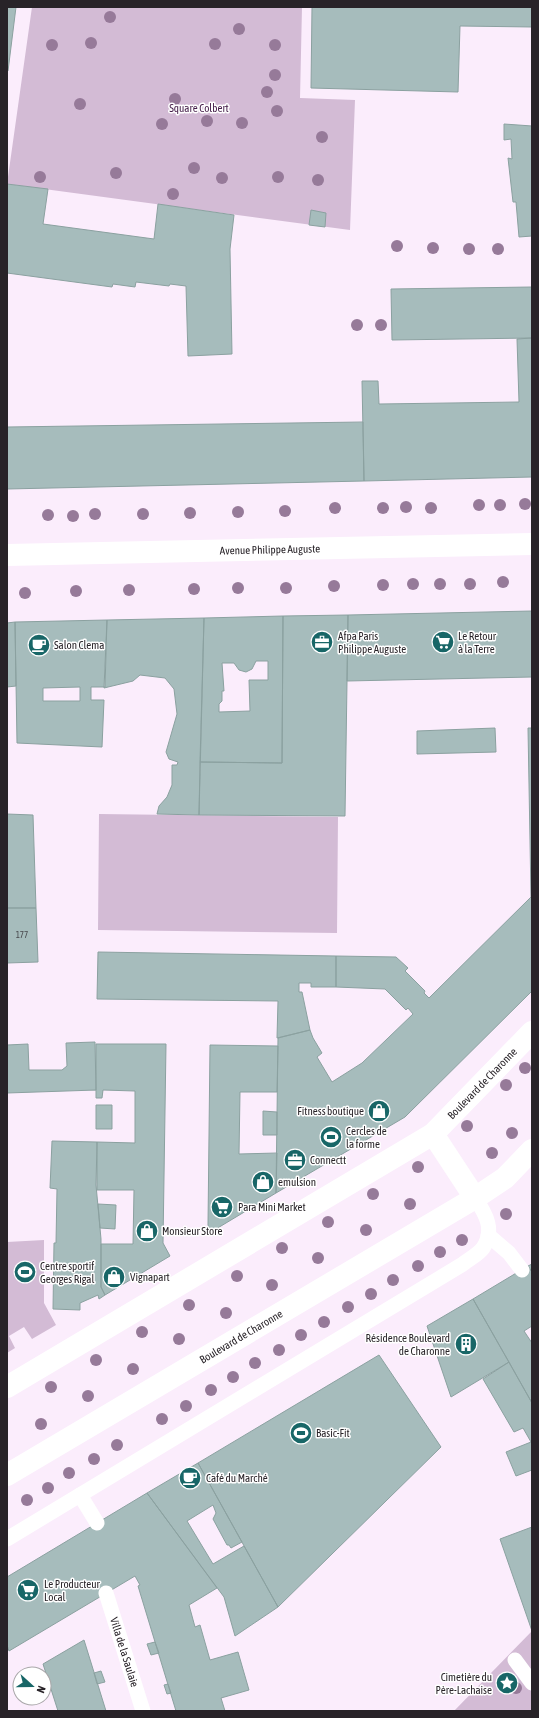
<svg xmlns="http://www.w3.org/2000/svg" width="539" height="1718" font-family="'Asap Condensed',sans-serif">
<style>
.green{fill:#d3bbd5}
.building{fill:#a6bcbc;stroke:#8ba1a0;fill-rule:evenodd}
.lines{fill:none;stroke-linecap:round;stroke-linejoin:round}
.lane{stroke:#fff;stroke-width:15}
.secondary{stroke:#fff;stroke-width:22}
.primary{stroke:#fff;stroke-width:22}
.tree{fill:#967a99}
.labels{text-anchor:middle;dominant-baseline:central;stroke-width:3;stroke-linejoin:round;paint-order:stroke}
.number-label{font-size:9px;fill:#48494d}
.park-label{font-size:11px;fill:#431c48;stroke:#fff}
.street-label{font-size:11px;fill:#282328;stroke:#fff}
.poi-label{font-size:11px;fill:#282328;stroke:#fff;text-anchor:start}
</style>
<rect width="100%" height="100%" fill="#fbedfc"/>
<path class="green" d="M32,7H302L300,98L355,100L350,230L7,184Z
M99,814L338,817L337,933L98,930Z
M44,1240V1303L56,1325L32,1339L24,1327L9,1336L15,1348L7,1353V1242Z
M532,1631V1711H454Z"/>
<path class="building" d="M7,7H16L8,71L7,70Z
M312,7H532V27L460,26L458,92L311,88Z
M504,124L532,126V236L519,237L516,202H513L509,167L508,158L512,159L511,139L504,140Z
M7,184L48,189L43,224L154,239L158,204L234,215L230,249L232,354L188,356L186,286L170,284L169,286L136,282L135,287L113,284L112,287L7,273Z
M311,210L326,213L325,227L309,225Z
M532,287V338L392,340L391,289Z
M532,338V477L364,481L362,381H378L379,404L519,402L517,339Z
M363,422L364,481L7,489V427Z
M532,611V677L347,681L348,615Z
M348,615L345,816L199,815L200,762L282,763L283,616Z
M283,616L282,763L200,762L204,618ZM256,661H268V680H249L250,711L219,712V704L222,701V691H224L222,663H234L239,670L246,672L252,669Z
M204,618L199,815L157,814L159,806L167,797L172,785V765H177L178,762L169,759L166,752L177,714L174,689L165,678L140,675L133,681L104,688L107,620Z
M107,620L105,687H91V700H104L102,747L17,743L15,622ZM80,687V701H43V688Z
M15,622L16,686L7,687V623Z
M495,728L496,752L417,754V731Z
M528,728H532V991L405,1117L276,1193L278,1038L310,1030L313,1038L322,1053L317,1057L332,1082L362,1063L413,1014L408,1008L406,1010L385,989L336,987V956L396,957L408,968L405,971L425,991L424,993L429,998L531,897Z
M7,814L33,815L36,908H7Z
M7,908H36L38,962L7,963Z
M98,952L336,956V987H311V983H299V992H302L310,1030L277,1038L278,1001L97,999Z
M95,1042L96,1090L7,1093V1045L28,1044L29,1070H62L67,1066L66,1043Z
M96,1044H166L163,1243L170,1256L105,1295L101,1287V1244H133L134,1190H97V1142L135,1143V1091L103,1090L102,1098H96Z
M210,1045L278,1046L277,1092H240L239,1154L277,1153L276,1193L211,1232L208,1225Z
M96,1105H112V1129H96Z
M263,1111L277,1112V1135H263Z
M52,1141L97,1142L96,1185L101,1239V1287L105,1295L99,1299L98,1295L80,1303V1310L53,1309L54,1243H56L57,1189L50,1188Z
M98,1204L116,1205L115,1229L100,1228Z
M532,1264V1272L528,1266Z
M528,1266L532,1272V1326L524,1331L532,1343V1403L473,1299Z
M473,1299L509,1362L451,1397L427,1326Z
M379,1355L441,1447L278,1607L198,1463Z
M509,1362L532,1403V1470L516,1476L506,1452L531,1442L523,1428L514,1432L483,1379Z
M198,1463L242,1542L231,1548L229,1545H227L213,1519L216,1513L213,1505L187,1521L213,1564L244,1546L278,1607L235,1636L224,1597L147,1493Z
M147,1493L217,1588L189,1605L195,1627L200,1625L210,1660L238,1652L249,1690L221,1698L225,1711H176L138,1586L140,1585L135,1576L9,1651L7,1645V1577Z
M532,1527V1631L500,1539Z
M84,1640L106,1711H58L43,1664Z
M155,1642L159,1653L151,1655L147,1644Z
M101,1671L105,1682L97,1684L94,1673Z
M168,1684L171,1693L167,1694L164,1685Z"/>
<g class="lines">
<g class="lane">
<path d="M488,1235L509,1253L522,1270"/>
<path d="M80,1495L97,1523"/>
<path d="M7,1539L463,1264C469,1259 479,1254 483,1248C495,1230 486,1214 475,1198"/>
<path id="s1" d="M106,1593L143,1711"/>
<path d="M515,1660L532,1683"/>
</g>
<path class="secondary" id="s2" d="M7,555L532,544"/>
<g class="primary">
<path d="M433,1134L475,1198"/>
<path id="s3" d="M7,1387L433,1134L532,1032"/>
<path id="s4" d="M7,1475L475,1198L505,1178L532,1150"/>
</g>
</g>
<g class="tree">
<circle cx="110" cy="17" r="6"/>
<circle cx="239" cy="29" r="6"/>
<circle cx="91" cy="43" r="6"/>
<circle cx="215" cy="44" r="6"/>
<circle cx="52" cy="45" r="6"/>
<circle cx="275" cy="45" r="6"/>
<circle cx="275" cy="75" r="6"/>
<circle cx="267" cy="92" r="6"/>
<circle cx="175" cy="99" r="6"/>
<circle cx="80" cy="104" r="6"/>
<circle cx="277" cy="111" r="6"/>
<circle cx="207" cy="121" r="6"/>
<circle cx="242" cy="123" r="6"/>
<circle cx="162" cy="124" r="6"/>
<circle cx="322" cy="137" r="6"/>
<circle cx="194" cy="168" r="6"/>
<circle cx="116" cy="173" r="6"/>
<circle cx="40" cy="177" r="6"/>
<circle cx="278" cy="177" r="6"/>
<circle cx="222" cy="178" r="6"/>
<circle cx="318" cy="180" r="6"/>
<circle cx="173" cy="194" r="6"/>
<circle cx="397" cy="246" r="6"/>
<circle cx="433" cy="248" r="6"/>
<circle cx="469" cy="249" r="6"/>
<circle cx="498" cy="249" r="6"/>
<circle cx="357" cy="325" r="6"/>
<circle cx="381" cy="325" r="6"/>
<circle cx="525" cy="504" r="6"/>
<circle cx="479" cy="505" r="6"/>
<circle cx="500" cy="505" r="6"/>
<circle cx="406" cy="507" r="6"/>
<circle cx="335" cy="508" r="6"/>
<circle cx="383" cy="508" r="6"/>
<circle cx="431" cy="508" r="6"/>
<circle cx="285" cy="511" r="6"/>
<circle cx="238" cy="512" r="6"/>
<circle cx="190" cy="513" r="6"/>
<circle cx="95" cy="514" r="6"/>
<circle cx="143" cy="514" r="6"/>
<circle cx="48" cy="515" r="6"/>
<circle cx="73" cy="516" r="6"/>
<circle cx="503" cy="582" r="6"/>
<circle cx="413" cy="584" r="6"/>
<circle cx="440" cy="584" r="6"/>
<circle cx="470" cy="584" r="6"/>
<circle cx="383" cy="585" r="6"/>
<circle cx="334" cy="586" r="6"/>
<circle cx="238" cy="588" r="6"/>
<circle cx="286" cy="588" r="6"/>
<circle cx="194" cy="589" r="6"/>
<circle cx="129" cy="590" r="6"/>
<circle cx="76" cy="591" r="6"/>
<circle cx="25" cy="593" r="6"/>
<circle cx="525" cy="1068" r="6"/>
<circle cx="506" cy="1085" r="6"/>
<circle cx="467" cy="1126" r="6"/>
<circle cx="512" cy="1133" r="6"/>
<circle cx="492" cy="1153" r="6"/>
<circle cx="418" cy="1167" r="6"/>
<circle cx="373" cy="1194" r="6"/>
<circle cx="410" cy="1204" r="6"/>
<circle cx="506" cy="1214" r="6"/>
<circle cx="328" cy="1222" r="6"/>
<circle cx="366" cy="1230" r="6"/>
<circle cx="462" cy="1240" r="6"/>
<circle cx="282" cy="1248" r="6"/>
<circle cx="440" cy="1252" r="6"/>
<circle cx="318" cy="1258" r="6"/>
<circle cx="418" cy="1266" r="6"/>
<circle cx="237" cy="1276" r="6"/>
<circle cx="393" cy="1280" r="6"/>
<circle cx="272" cy="1285" r="6"/>
<circle cx="371" cy="1294" r="6"/>
<circle cx="189" cy="1305" r="6"/>
<circle cx="348" cy="1307" r="6"/>
<circle cx="226" cy="1313" r="6"/>
<circle cx="324" cy="1322" r="6"/>
<circle cx="142" cy="1332" r="6"/>
<circle cx="301" cy="1335" r="6"/>
<circle cx="179" cy="1339" r="6"/>
<circle cx="279" cy="1350" r="6"/>
<circle cx="96" cy="1360" r="6"/>
<circle cx="255" cy="1363" r="6"/>
<circle cx="133" cy="1369" r="6"/>
<circle cx="233" cy="1377" r="6"/>
<circle cx="51" cy="1387" r="6"/>
<circle cx="211" cy="1390" r="6"/>
<circle cx="88" cy="1396" r="6"/>
<circle cx="186" cy="1406" r="6"/>
<circle cx="162" cy="1419" r="6"/>
<circle cx="41" cy="1424" r="6"/>
<circle cx="117" cy="1445" r="6"/>
<circle cx="94" cy="1459" r="6"/>
<circle cx="69" cy="1473" r="6"/>
<circle cx="48" cy="1488" r="6"/>
<circle cx="27" cy="1500" r="6"/>
<circle cx="516" cy="1688" r="6"/>
</g>
<defs>
<g id="office-disc" transform="scale(1.15)"><circle r="9.5" fill="#186667" stroke="#fff"/><path d="M-6-3h4V-5.5h4V-3h4V5H-6ZM-1-4.5V-3h2v-1.5ZM-6 0V1H6V0Z" fill="#fff"/></g>
<g id="supermarket-disc" transform="scale(1.15)"><circle r="9.5" fill="#186667" stroke="#fff"/><path d="M-6-5.5h2.5l.6 2H6L4.5 2H-2.5L-4.4-4H-6ZM-1.5 3.2a1.3 1.3 0 1 0 .1 0ZM3 3.2a1.3 1.3 0 1 0 .1 0Z" fill="#fff"/></g>
<g id="cafe-disc" transform="scale(1.15)"><circle r="9.5" fill="#186667" stroke="#fff"/><path d="M-5.5-4.5H6V0H3Q3 3.5 0 3.5H-2.5Q-5.5 3.5-5.5 0ZM3-3.2v2h1.7v-2ZM-6 4.5H4V6H-6Z" fill="#fff"/></g>
<g id="shop-disc" transform="scale(1.15)"><circle r="9.5" fill="#186667" stroke="#fff"/><path d="M-5-2.5h2.3a2.7 3.5 0 0 1 5.4 0H5L5.5 6h-11ZM-1.5-2.5h3a1.5 2.3 0 0 0-3 0Z" fill="#fff"/></g>
<g id="stadium-disc" transform="scale(1.15)"><circle r="9.5" fill="#186667" stroke="#fff"/><path d="M0-5a6.5 5 0 1 0 0 10a6.5 5 0 1 0 0-10ZM-3.5-1.8h7v3.6h-7Z" fill="#fff"/></g>
<g id="building-disc" transform="scale(1.15)"><circle r="9.5" fill="#186667" stroke="#fff"/><path d="M-4-6H4V6H1V3H-1V6H-4ZM-2.5-4.3h1.7v1.8h-1.7ZM.8-4.3h1.7v1.8H.8ZM-2.5-1h1.7V.8h-1.7ZM.8-1h1.7V.8H.8Z" fill="#fff"/></g>
<g id="sight-disc" transform="scale(1.15)"><circle r="9.5" fill="#186667" stroke="#fff"/><path d="M0-6L1.8-2.2L6-1.7L2.9 1.2L3.7 5.4L0 3.3L-3.7 5.4L-2.9 1.2L-6-1.7L-1.8-2.2Z" fill="#fff"/></g>
</defs>
<g fill-rule="evenodd">
<use href="#office-disc" x="322" y="642"/>
<use href="#supermarket-disc" x="443" y="642"/>
<use href="#cafe-disc" x="39" y="645"/>
<use href="#shop-disc" x="379" y="1111"/>
<use href="#stadium-disc" x="331" y="1137"/>
<use href="#office-disc" x="295" y="1160"/>
<use href="#shop-disc" x="263" y="1182"/>
<use href="#supermarket-disc" x="222" y="1207"/>
<use href="#shop-disc" x="147" y="1231"/>
<use href="#stadium-disc" x="25" y="1272"/>
<use href="#shop-disc" x="114" y="1277"/>
<use href="#building-disc" x="466" y="1344"/>
<use href="#stadium-disc" x="301" y="1433"/>
<use href="#cafe-disc" x="190" y="1478"/>
<use href="#supermarket-disc" x="28" y="1590"/>
<use href="#sight-disc" x="507" y="1683"/>
</g>
<g class="labels">
<g class="number-label">
<text x="22" y="935">177</text>
</g>
<g class="park-label">
<text x="199" y="108">Square Colbert</text>
</g>
<g class="street-label">
<text stroke="none"><textPath href="#s2" startOffset="263">Avenue Philippe Auguste</textPath></text>
<text stroke="none"><textPath href="#s3" startOffset="566">Boulevard de Charonne</textPath></text>
<text stroke="none"><textPath href="#s4" startOffset="272">Boulevard de Charonne</textPath></text>
<text stroke="none"><textPath href="#s1" startOffset="62">Villa de la Saulaie</textPath></text>
</g>
<g class="poi-label">
<text x="338" y="636">Afpa Paris<tspan x="338" dy="13">Philippe Auguste</tspan></text>
<text x="458" y="636">Le Retour<tspan x="458" dy="13">à la Terre</tspan></text>
<text x="54" y="645">Salon Clema</text>
<text x="364" y="1111" text-anchor="end">Fitness boutique</text>
<text x="346" y="1131">Cercles de<tspan x="346" dy="13">la forme</tspan></text>
<text x="310" y="1160">Connectt</text>
<text x="278" y="1182">emulsion</text>
<text x="238" y="1207">Para Mini Market</text>
<text x="162" y="1231">Monsieur Store</text>
<text x="40" y="1266">Centre sportif<tspan x="40" dy="13">Georges Rigal</tspan></text>
<text x="130" y="1277">Vignapart</text>
<text x="450" y="1338" text-anchor="end">Résidence Boulevard<tspan x="450" dy="13">de Charonne</tspan></text>
<text x="316" y="1433">Basic-Fit</text>
<text x="206" y="1478">Café du Marché</text>
<text x="44" y="1584">Le Producteur<tspan x="44" dy="13">Local</tspan></text>
<text x="492" y="1677" text-anchor="end">Cimetière du<tspan x="492" dy="13">Père-Lachaise</tspan></text>
</g>
</g>
<rect width="539" height="1718" fill="none" stroke="#282328" stroke-width="16"/>
<g transform="translate(32 1686) rotate(111)"><circle r="19" fill="#ffffff" stroke="#a9a7a9"/>
<path d="M0-3L7 15L0 10L-7 15Z" fill="#186667"/>
<text y="-6" font-size="11" font-weight="bold" text-anchor="middle" fill="#282328">N</text>
</g>
</svg>
